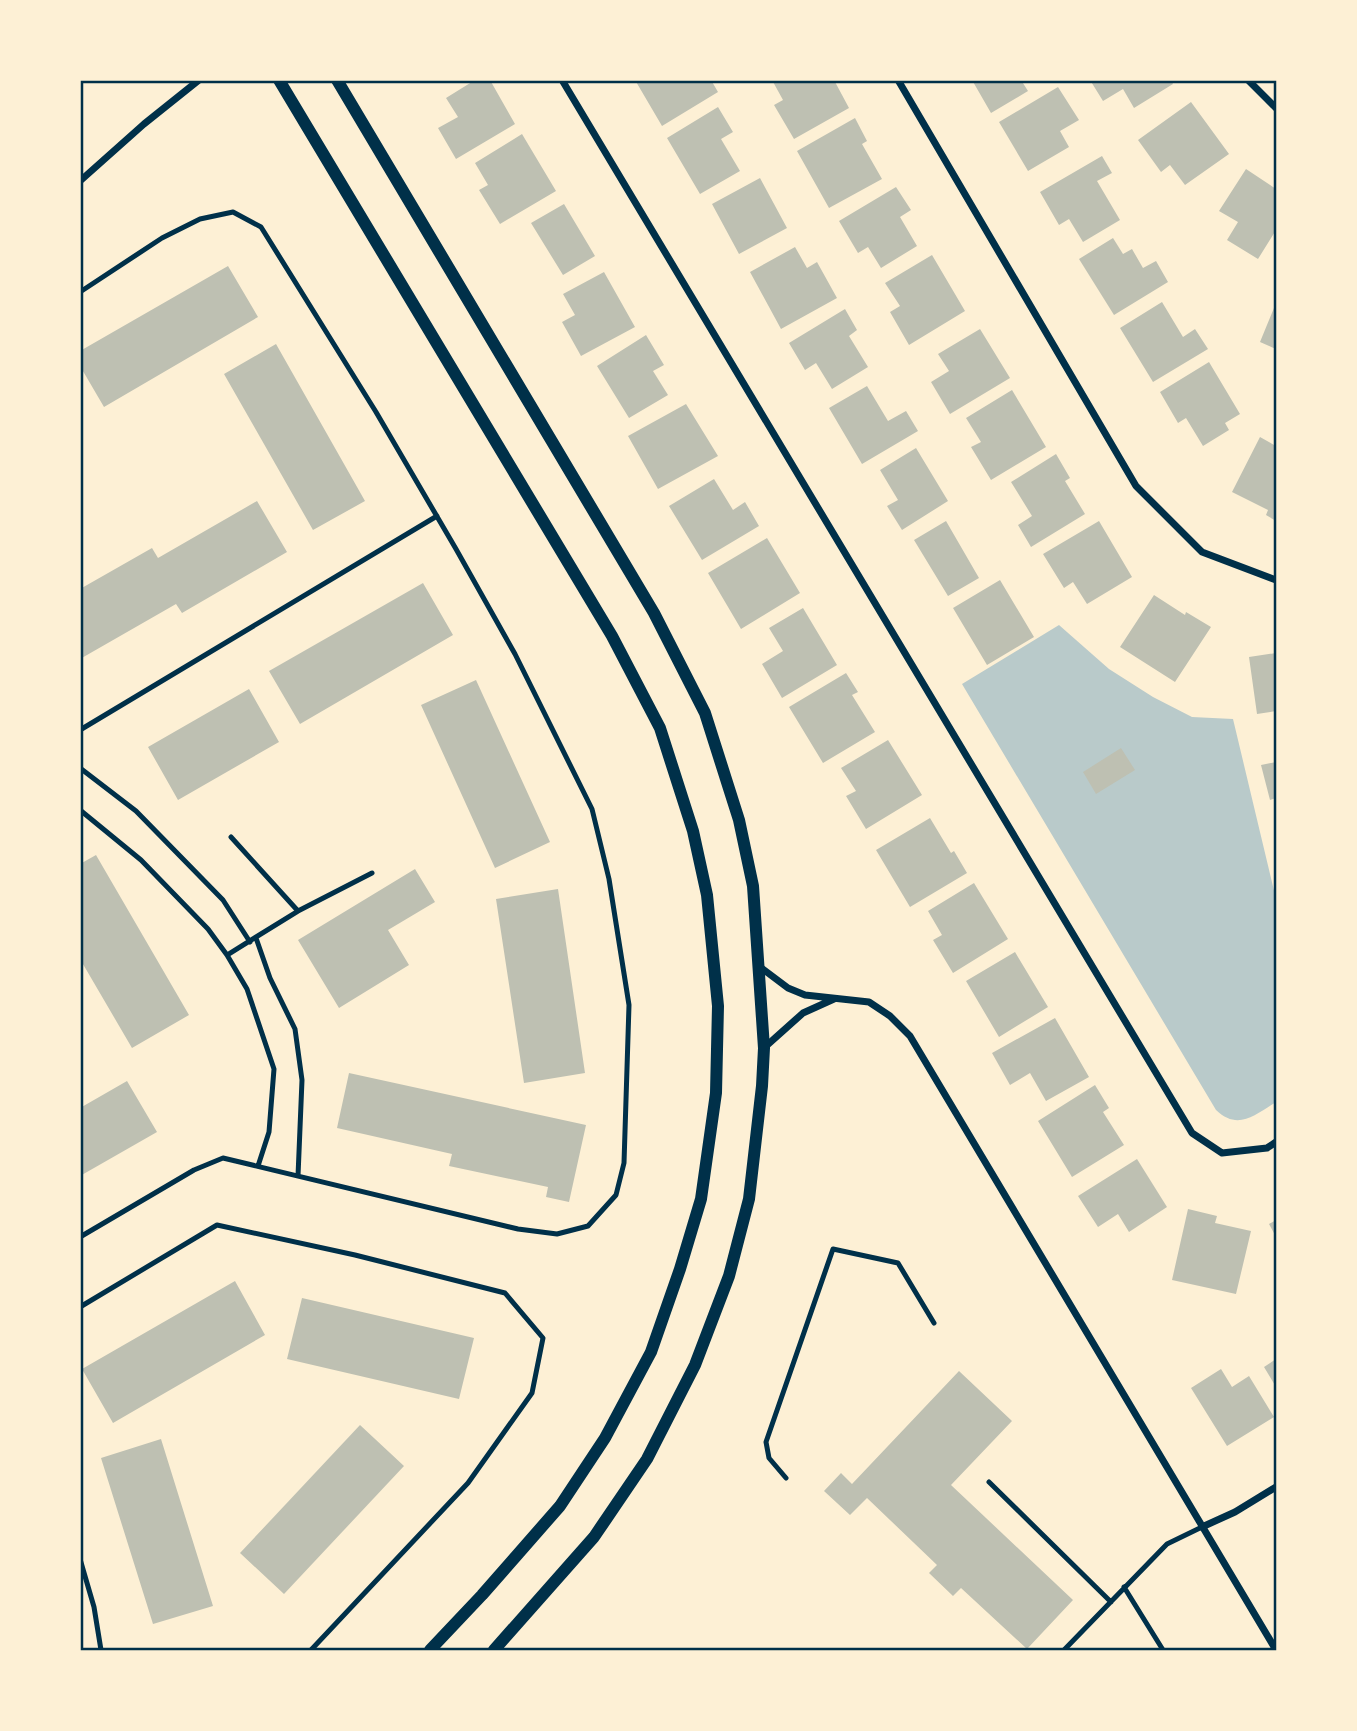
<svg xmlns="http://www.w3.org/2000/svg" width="1357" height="1731" font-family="'Alegreya Sans',sans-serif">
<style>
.green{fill:#b9caca}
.building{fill:#bec0b2}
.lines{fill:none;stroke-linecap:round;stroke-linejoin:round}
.service{stroke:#003049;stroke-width:5}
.minor{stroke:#003049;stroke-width:7}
.tertiary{stroke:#003049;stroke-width:12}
.neatline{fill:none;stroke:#003049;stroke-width:2.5}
</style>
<rect width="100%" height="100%" fill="#fdf0d5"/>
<path class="green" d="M1059,625L1109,669L1153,697L1192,717L1233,719L1276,899V1102C1255,1115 1238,1131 1216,1110L962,684Z"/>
<path class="building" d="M475,80H490L515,124L456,159L438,128L458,117L446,98Z
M635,80H711L718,92L662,126Z
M772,80H834L849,108L794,139L774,105L783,100Z
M972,80H1021L1028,91L991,113Z
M1090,80H1171L1173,84L1134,108L1123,89L1103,101Z
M1058,87L1079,120L1060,131L1069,147L1028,171L999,122Z
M1191,102L1229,154L1185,185L1170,165L1161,172L1138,140Z
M718,107L733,132L721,139L740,171L700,194L667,138Z
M855,118L867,141L862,144L882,179L829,208L797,151Z
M522,134L556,191L500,224L479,190L488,185L475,163Z
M1102,156L1112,173L1097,181L1120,220L1083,242L1069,219L1059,225L1040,192Z
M1246,169L1276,189V230L1258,259L1227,240L1238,222L1219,211Z
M760,178L787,228L739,254L712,204Z
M896,187L911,210L900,217L917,246L881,268L868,247L858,253L839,221Z
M564,204L595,256L563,275L531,223Z
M1113,238L1123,254L1132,249L1143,268L1156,261L1168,282L1114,315L1079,259Z
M795,247L807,268L817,262L837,298L781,329L750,272Z
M932,255L965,311L909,345L890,312L900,306L885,283Z
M228,266L258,317L104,407L80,366V351Z
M604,272L635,327L581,356L562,322L575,315L563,294Z
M1162,302L1183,337L1195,329L1208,349L1153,382L1120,328Z
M1276,303V349L1260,342Z
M845,309L857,330L849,336L868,367L832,389L816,363L805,370L789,343Z
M980,329L1010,378L950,414L931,382L949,371L938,354Z
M646,335L664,365L653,371L668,395L629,418L597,366Z
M276,344L365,501L313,530L224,374Z
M1209,362L1240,414L1225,423L1229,430L1203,446L1186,418L1178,423L1160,392Z
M867,386L888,421L906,411L918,431L862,464L829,408Z
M1012,390L1046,447L991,480L971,447L981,442L966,418Z
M686,404L718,456L658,489L628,436Z
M1260,437L1276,446V521L1266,515L1268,510L1232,492Z
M916,448L948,501L902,530L887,506L898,500L880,470Z
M1056,454L1070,478L1065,481L1085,514L1031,547L1018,525L1032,516L1011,482Z
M714,479L733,510L745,502L759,526L702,560L669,506Z
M257,501L287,552L182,613L176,604L80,659V589L152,548L158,558Z
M946,521L979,578L948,596L914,540Z
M1099,521L1132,577L1087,604L1073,582L1064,588L1043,554Z
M767,538L800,593L741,629L708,573Z
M1000,580L1034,637L987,665L953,608Z
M423,583L453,635L300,724L269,671Z
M1154,595L1185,615L1186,612L1211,627L1175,682L1120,647Z
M803,608L837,665L782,698L762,664L783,651L769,628Z
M1276,653V711L1257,714L1249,657Z
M846,673L858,692L852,695L875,732L823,763L789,707Z
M476,680L550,842L495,868L421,705Z
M249,689L279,742L178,800L148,747Z
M888,740L922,795L866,829L846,796L856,791L841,768Z
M1121,748L1135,770L1096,794L1083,772Z
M1276,762V798L1270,800L1261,765Z
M930,818L951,853L954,851L967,873L910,907L876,850Z
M96,855L189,1015L132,1048L80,959V864Z
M415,869L435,902L388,930L409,965L339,1008L298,940Z
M974,883L1008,939L953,973L933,940L942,935L928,911Z
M558,889L585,1073L524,1083L496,899Z
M1015,952L1048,1007L999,1037L966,981Z
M1055,1018L1089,1077L1046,1101L1030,1073L1010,1085L992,1053Z
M349,1073L586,1125L569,1202L546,1197L548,1187L449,1166L452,1154L337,1128Z
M127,1081L157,1132L80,1176V1108Z
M1095,1085L1109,1108L1103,1112L1124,1145L1072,1177L1038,1121Z
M1137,1159L1167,1207L1129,1232L1118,1214L1098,1227L1078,1196Z
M1188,1209L1217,1216L1215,1223L1251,1231L1236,1294L1172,1280Z
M1276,1220V1237L1269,1224Z
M235,1281L265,1335L113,1423L82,1369Z
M302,1298L474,1338L459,1399L287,1359Z
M1276,1359V1387L1264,1367Z
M1221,1369L1232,1387L1249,1376L1274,1417L1227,1446L1191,1388Z
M959,1371L1012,1421L951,1485L1073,1600L1027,1649L961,1588L953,1596L929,1573L937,1565L867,1498L850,1515L824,1491L841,1473L852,1484Z
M360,1425L404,1466L284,1594L240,1553Z
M161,1439L213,1606L153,1624L101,1458Z"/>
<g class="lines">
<path class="service" d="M80,292L162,238L200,219L233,212L261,227L376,412L456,549L515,654L592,809L609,879L629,1005L624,1163L616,1195L588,1226L557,1234L518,1229L223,1158L194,1170L80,1237
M80,730L437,516
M80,768L136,811L223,900L250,942
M80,810L141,860L208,929L227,955L247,989L274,1069L269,1132L258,1166
M298,911L372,873
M256,938L270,978L295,1029L302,1080L298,1176
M227,955L298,911L231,837
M80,1307L217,1225L355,1255L505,1293L543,1338L532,1393L468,1483L311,1650
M786,1478L769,1458L766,1442L833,1249L898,1263L934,1323
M989,1482L1111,1602
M80,1559L94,1607L101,1650
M1124,1587L1163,1650
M1064,1650L1167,1544L1202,1527"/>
<path class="minor" d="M562,80L1192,1133L1222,1153L1267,1148L1276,1142
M898,80L1136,486L1202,552L1276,580
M1248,80L1276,108
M80,181L144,124L199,80
M760,967L788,988L805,995L869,1002L890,1016L910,1036L1276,1650
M764,1048L803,1013L834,999
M1202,1527L1235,1512L1276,1487"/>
<path class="tertiary" d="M279,80L612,636L660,728L693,831L707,895L718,1006L716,1093L701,1199L680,1269L651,1352L605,1438L560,1506L482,1595L430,1650
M337,80L654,613L705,713L739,820L753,886L764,1048L762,1086L749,1199L729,1276L695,1365L647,1459L594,1537L494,1650"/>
</g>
<rect width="1357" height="1731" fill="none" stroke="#fdf0d5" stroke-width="164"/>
<rect x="82" y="82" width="1193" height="1567" class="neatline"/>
</svg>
